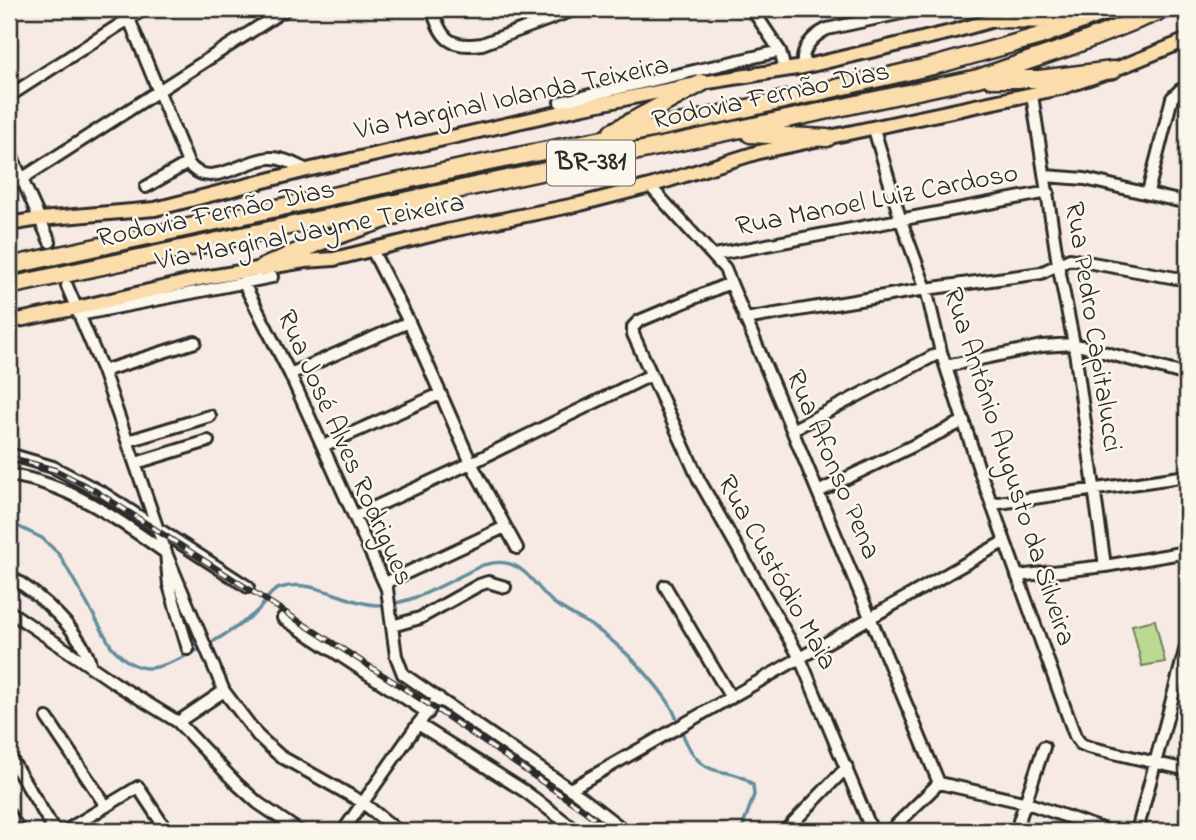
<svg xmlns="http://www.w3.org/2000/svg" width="1196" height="840" font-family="'Indie Flower',sans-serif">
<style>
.green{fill:#bcd991;stroke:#74825e;stroke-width:2}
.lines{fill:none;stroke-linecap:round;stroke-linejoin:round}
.stream{stroke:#628f9c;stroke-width:3.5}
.minor-casing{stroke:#2b2b2b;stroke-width:16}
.major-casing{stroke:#2b2b2b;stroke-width:18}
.highway-casing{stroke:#2b2b2b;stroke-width:21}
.minor{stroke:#fbf7ec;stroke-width:10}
.major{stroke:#fbddab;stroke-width:12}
.highway{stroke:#fbddab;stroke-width:16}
.rail-casing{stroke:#2b2b2b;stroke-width:6}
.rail{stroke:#fbf7ec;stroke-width:3.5;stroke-dasharray:10;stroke-linecap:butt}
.labels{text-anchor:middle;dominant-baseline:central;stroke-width:5;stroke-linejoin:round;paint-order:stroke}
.shield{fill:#fbf7ec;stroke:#696865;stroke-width:2}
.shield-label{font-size:26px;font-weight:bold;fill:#2b2b2b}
.street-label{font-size:28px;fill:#2b2b2b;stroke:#fbf7ec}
</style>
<rect width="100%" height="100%" fill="#f7e9e4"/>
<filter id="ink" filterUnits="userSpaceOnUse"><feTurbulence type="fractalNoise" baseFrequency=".0143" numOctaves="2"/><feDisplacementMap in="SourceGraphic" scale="14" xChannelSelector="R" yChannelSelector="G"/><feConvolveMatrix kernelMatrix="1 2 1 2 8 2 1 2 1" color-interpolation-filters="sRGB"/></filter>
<g filter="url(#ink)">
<path class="green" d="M1155,620L1165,662L1142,666L1132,625Z"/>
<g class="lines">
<path class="stream" d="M9,522L42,538L59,554L111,646C121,657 130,666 146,668C169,670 241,628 258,610C266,603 269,591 280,588C313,577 348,605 379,605C416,604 450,580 483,565C492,563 501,561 510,564C528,569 539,591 554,603C565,611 578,618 591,625C620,645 647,672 667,700C681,720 682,745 700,762C717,777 736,768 753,785L754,795L741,831"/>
<g class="minor-casing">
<path id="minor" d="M125,9L188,163
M432,9C441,38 449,49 482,44L576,9
M752,9L780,51L785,70
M803,67C801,49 811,37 827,29L911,11
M1032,95L1058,264L1074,344L1105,566
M9,96L144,9
M560,102L780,51
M874,129L900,218L926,289L941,352L979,469L1075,736L1081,744L1088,747L1187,770
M9,150L50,242
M1045,176L1085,179L1187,203
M9,185L20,180L286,9
M650,186L725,269L939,783
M146,187L188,163C208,192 244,159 270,158C282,157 296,165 307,170
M1148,192L1172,98L1180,90H1187
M372,250L409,322L471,463L517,548
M714,255L1048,192
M243,282L290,374L387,589L396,656L403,674L580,796L625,831
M730,283L639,321L633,327V334L699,480L800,658L872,831
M67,286L103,371L166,553L224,691L258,736L280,756L362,802L398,831
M79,315L272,277
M745,319L926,289L1041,273L1070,259L1187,280
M946,366L1042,346L1074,344L1187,375
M103,371L195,342
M290,374L409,322
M792,430L941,352
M128,441L210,416
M323,446L440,394
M9,454L53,467L103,493L248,587
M136,463L208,441
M9,475C68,483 119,520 166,553L169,585L188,649
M818,492L964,421
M992,504L1187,476
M355,516L471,463L651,375
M9,576C38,593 84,633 91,667
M1017,576L1105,566L1187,552
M385,583L505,527
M665,586L731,698
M9,611L121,687L178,722L237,784L258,803L299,831
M283,618L428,713
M392,626L420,618L479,585L488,582L505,587
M47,718L106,806
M178,722L224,691
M418,724L526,792L577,831
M9,756L55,831
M939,783L1027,803L1108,831
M570,789L1005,541
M9,814L20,831
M65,831L138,787L167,831
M343,831L418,724L439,698
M785,831L847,767
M890,831L939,783
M1019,831V821L1044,747
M1137,831L1187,643"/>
</g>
<g class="major-casing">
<path id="major" d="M9,224L40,219L155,209L307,170L584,107L702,83L803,67L951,32L997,19L1023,9
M9,322L77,308L204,278L305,261L334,259L447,231L580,204L650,186L759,152L1060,88L1113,70L1187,40"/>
</g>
<g class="highway-casing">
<path id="highway" d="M997,19L1069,20
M991,79H1039L1113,70
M612,132L702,83
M750,134L827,138
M9,266L489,162L682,123L937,65L1040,36L1112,9
M262,268L319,242L394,216L416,206
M9,286L978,78L1072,46L1165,9"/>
</g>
<use href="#minor" class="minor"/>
<use href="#major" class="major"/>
<use href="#highway" class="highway"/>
<g class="rail-casing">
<path id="rail" d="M9,457L55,470L94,490L433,707L585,811L611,831"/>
</g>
<use href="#rail" class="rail"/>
</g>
</g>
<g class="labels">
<rect class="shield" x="547" y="140.5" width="88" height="45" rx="5"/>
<g class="shield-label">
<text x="591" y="163">BR-381</text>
</g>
<g class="street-label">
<text transform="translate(771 97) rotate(-12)">Rodovia Fernão Dias</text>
<text transform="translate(512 99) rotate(-12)">Via Marginal Iolanda Teixeira</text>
<text transform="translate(877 201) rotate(-11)">Rua Manoel Luiz Cardoso</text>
<text transform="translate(216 215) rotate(-12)">Rodovia Fernão Dias</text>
<text transform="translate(310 233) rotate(-11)">Via Marginal Jayme Teixeira</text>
<text transform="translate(1092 327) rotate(81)">Rua Pedro Capitalucci</text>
<text transform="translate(344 448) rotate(66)">Rua José Alves Rodrigues</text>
<text transform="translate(832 465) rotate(67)">Rua Afonso Pena</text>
<text transform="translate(1008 467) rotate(72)">Rua Antônio Augusto da Silveira</text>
<text transform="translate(776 573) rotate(61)">Rua Custódio Maia</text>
</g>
</g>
<rect width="1196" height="840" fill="none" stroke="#fbf7ec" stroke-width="35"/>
<rect x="18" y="18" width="1161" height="805" fill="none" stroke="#2b2b2b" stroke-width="2.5" filter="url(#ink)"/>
</svg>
